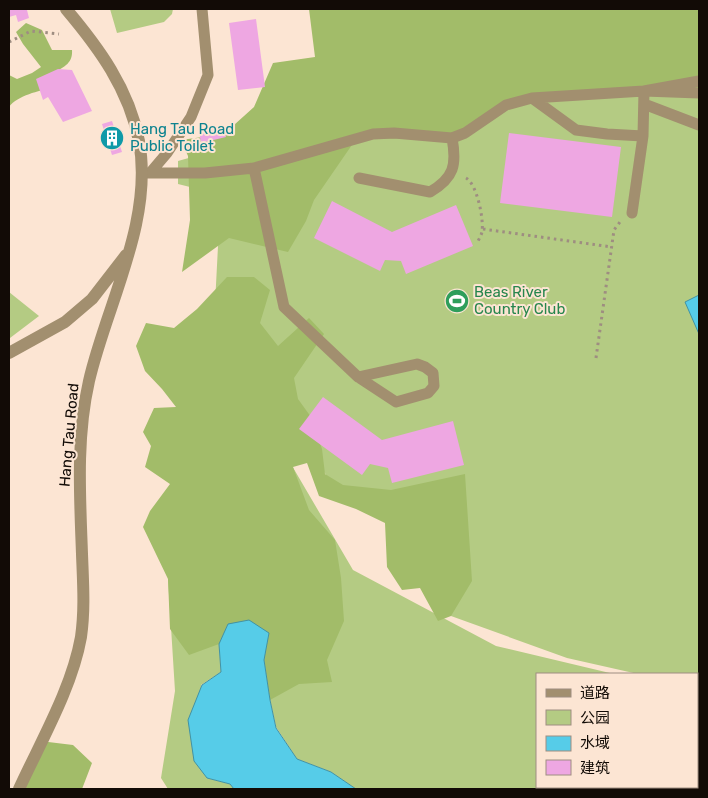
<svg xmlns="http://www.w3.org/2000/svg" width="708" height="798" font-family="Rubik,'Noto Sans SC',sans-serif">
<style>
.green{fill:#b4cb83}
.forest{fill:#a2bc69}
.water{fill:#56cce8;stroke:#4292a4}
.building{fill:#eea7e2}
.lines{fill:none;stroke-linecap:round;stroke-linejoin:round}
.path{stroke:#9e8d81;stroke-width:3;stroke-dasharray:2.5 4;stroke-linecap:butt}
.lane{stroke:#a28f6f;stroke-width:11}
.street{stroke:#a28f6f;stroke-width:12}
.labels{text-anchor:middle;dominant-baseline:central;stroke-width:4;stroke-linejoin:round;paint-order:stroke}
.culture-label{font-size:15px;fill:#0d838f;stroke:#fce5d3;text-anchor:start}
.leisure-label{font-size:15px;fill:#27864d;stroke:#fce5d3;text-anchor:start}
.street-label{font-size:15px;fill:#120b06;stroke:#fce5d3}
</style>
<rect width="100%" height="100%" fill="#fce5d3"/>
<path class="green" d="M110,9H173L172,14L164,22L117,33Z
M699,37V688H697V674H638L567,658L451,616L413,510L340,494L297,435L211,381L219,227L198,189L178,184V161L341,115Z
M9,292L39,316L10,338L9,336Z
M257,406L353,570L496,646L614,674H537V787H697V694L699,695V789H356L331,772L297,759L276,727L270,700L264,660L219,644L221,672L201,685L207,778L230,784L234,789H168L161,778L175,691L168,579Z"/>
<path class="forest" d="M309,9H699V90L532,98L444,138L356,139L314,200L306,221L288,252L229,238L182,272L190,220L188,156L181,140L224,134L254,107L273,63L315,57Z
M26,23L42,30L52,50H72C73,64 63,67 53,73L52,88C39,91 18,95 9,107V75L17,79L32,73L41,67L23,44L16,32Z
M227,277H254L270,290L260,323L278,346L309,318L324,334L294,378L298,399L311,417L322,449L325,474L343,485L391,490L465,474L472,581L451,616L438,621L420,588L402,590L387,567L385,523L356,509L319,496L307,463L293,467L309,510L335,540L341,578L344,621L327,660L332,682L299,684L270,700L264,660L269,633L228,624L219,644L189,655L170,629L168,579L143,527L150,511L170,484L145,467L151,446L143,432L154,408L176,407L162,389L145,371L136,346L146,323L174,328L197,309Z
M40,741L73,745L92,763L82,789H25Z"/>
<path class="water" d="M699,295V334L685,302Z
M249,620L269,633L264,660L270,700L276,728L297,759L331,772L356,789H234L230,784L207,778L194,761L188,720L202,685L221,672L219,644L228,624Z"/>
<path class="building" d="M9,9H30L27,10L29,18L18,22L16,15L9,17Z
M256,19L265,87L238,90L229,23Z
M58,69L72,70L92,111L63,122L48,97L43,100L36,79Z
M112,121L122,152L112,155L102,124Z
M223,126L226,137L201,143L199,131Z
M509,133L621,147L612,217L500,203Z
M332,201L392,232L456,205L473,246L406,274L401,261L385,260L380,271L314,238Z
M323,397L382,440L453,421L464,465L392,483L388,468L370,464L362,475L299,429Z"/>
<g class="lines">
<path class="path" d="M9,42L31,31L59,34
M466,178C477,184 484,219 482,232C481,236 479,239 477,243
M483,229L612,247
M596,358L614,230L620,222"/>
<path class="lane" d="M532,98L576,130L607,134L643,136L644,91L699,81
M644,104L699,125
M254,168L284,307L358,377L417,364L425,367L433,373L434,386L428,393L396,402L358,377
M145,173H150L167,153L191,117L208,75L202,9
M150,173H205L254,168L373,134L394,133L452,138L465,133L506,105L532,98L644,91L699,93
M359,178L430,192C454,178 457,165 452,138
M632,213L643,136"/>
<path class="street" d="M9,353L65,322L92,299L126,255
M19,789C41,741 72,688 81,637C85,609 83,582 82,554C80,497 76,438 89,381C106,306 154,221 139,141C129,89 99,48 66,9"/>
</g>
<defs>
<g id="building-disc" transform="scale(1.25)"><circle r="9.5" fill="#0f9aa8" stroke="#fce5d3"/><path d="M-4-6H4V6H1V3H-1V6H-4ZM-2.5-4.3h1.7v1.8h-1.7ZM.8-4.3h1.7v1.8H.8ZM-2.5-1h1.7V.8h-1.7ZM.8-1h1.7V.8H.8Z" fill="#fff"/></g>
<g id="stadium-disc" transform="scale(1.25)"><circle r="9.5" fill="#2e9e5b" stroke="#fce5d3"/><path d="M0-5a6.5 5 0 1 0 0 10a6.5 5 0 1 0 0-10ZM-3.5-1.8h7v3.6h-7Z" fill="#fff"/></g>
</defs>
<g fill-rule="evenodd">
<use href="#building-disc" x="112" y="138"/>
<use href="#stadium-disc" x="457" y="301"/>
</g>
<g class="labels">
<g class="culture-label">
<text x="130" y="129">Hang Tau Road<tspan x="130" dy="17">Public Toilet</tspan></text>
</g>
<g class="leisure-label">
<text x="474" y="292">Beas River<tspan x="474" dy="17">Country Club</tspan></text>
</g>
<g class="street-label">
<text transform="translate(69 435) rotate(-85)">Hang Tau Road</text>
</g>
</g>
<rect width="708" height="798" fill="none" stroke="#120b06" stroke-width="20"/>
<rect x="536" y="673" width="162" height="115" fill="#fce5d3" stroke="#9e8e81"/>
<rect x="546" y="689" width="25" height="8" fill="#a28f6f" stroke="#9e8e81"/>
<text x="580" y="698" font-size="15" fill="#120b06">道路</text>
<rect x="546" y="710" width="25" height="15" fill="#b4cb83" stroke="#9e8e81"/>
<text x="580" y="723" font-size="15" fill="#120b06">公园</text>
<rect x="546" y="736" width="25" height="15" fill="#56cce8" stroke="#9e8e81"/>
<text x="580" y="748" font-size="15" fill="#120b06">水域</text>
<rect x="546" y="760" width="25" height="15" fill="#eea7e2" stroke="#9e8e81"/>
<text x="580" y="773" font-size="15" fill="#120b06">建筑</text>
</svg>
